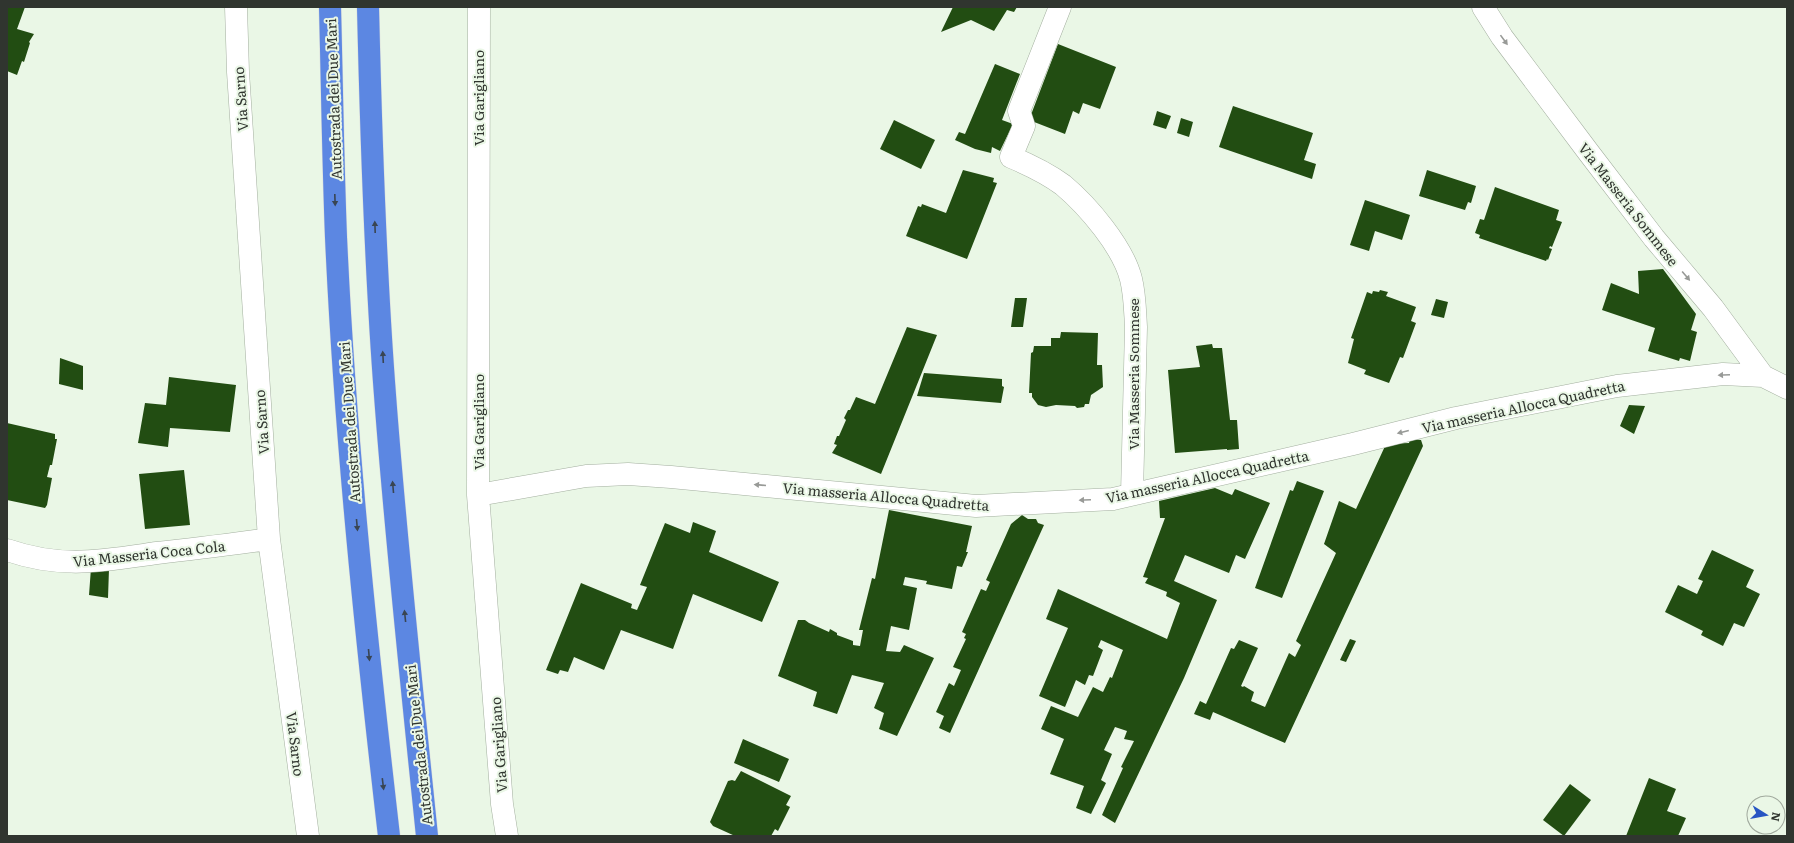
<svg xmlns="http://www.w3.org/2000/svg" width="1794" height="843" font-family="Literata,serif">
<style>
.building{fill:#224d12}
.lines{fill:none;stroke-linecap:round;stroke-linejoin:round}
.minor-casing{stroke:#a3af9f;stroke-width:23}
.motorway-casing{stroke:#dadbda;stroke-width:23}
.minor{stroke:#fff;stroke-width:22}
.motorway{stroke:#5c87e2;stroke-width:22}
.oneway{fill:#989a97}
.oneway2{fill:#394553}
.labels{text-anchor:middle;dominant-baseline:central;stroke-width:4;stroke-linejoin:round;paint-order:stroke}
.street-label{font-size:14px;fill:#30352f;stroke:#eaf7e6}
</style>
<rect width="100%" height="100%" fill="#eaf7e6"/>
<path class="building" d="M7,7H25L17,29L34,34L29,42L30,43L24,62L22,61L17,75L7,71Z
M953,7H1017L1014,12L1007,10L994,31L971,20L941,32Z
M1058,44L1116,67L1100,109L1083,103L1079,114L1073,111L1065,134L1029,120Z
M995,64L1020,74L1002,120L1013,124L1000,151L992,147L991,153L975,149L955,140L959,132L965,134Z
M1233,106L1313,133L1304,160L1316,164L1312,179L1219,147Z
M1157,111L1171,116L1166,129L1153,125Z
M1181,118L1193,122L1189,137L1177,133Z
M894,120L935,140L921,169L880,149Z
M963,170L994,178L993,182L997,183L967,259L906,236L918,206L921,207L922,204L946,213Z
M1427,170L1476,186L1471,203L1468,202L1465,210L1419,196Z
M1495,187L1559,210L1556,220L1562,222L1552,247L1550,246L1549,248L1552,249L1548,260L1547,259L1546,261L1479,238L1480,235L1475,233L1480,219L1484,220Z
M1365,200L1410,215L1402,240L1375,231L1369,251L1350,245Z
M1663,269L1696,314L1691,330L1697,332L1690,361L1680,358L1679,361L1648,351L1655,328L1602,310L1611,283L1639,294L1638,271Z
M1380,290L1388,292L1386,296L1416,307L1411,321L1416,323L1403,358L1400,357L1389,383L1364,374L1366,370L1348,363L1354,339L1351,338L1367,292L1372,294L1373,291L1379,292Z
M1015,298H1027L1023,327H1011Z
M1436,299L1448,302L1444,318L1431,315Z
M907,327L937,335L881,474L832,453L837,445L834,444L837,436H839L846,420L844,418L848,410H850L856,397L875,404Z
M1061,332L1098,333L1097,365H1102L1103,387L1091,395L1089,404H1085L1084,407L1077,408L1075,406L1056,405L1046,407L1038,405L1032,397V393H1029L1031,353L1033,352L1034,346H1051V338H1060Z
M1212,344L1213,348H1222L1230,420H1237L1239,449L1227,450V449L1175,453L1168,370L1200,367L1196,346Z
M60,358L83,366V390L59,384Z
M924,373L1002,379V386L1004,387L1001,403L917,396Z
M169,377L236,385L230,432L170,428L168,447L138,443L145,403L166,405Z
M1629,405L1645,406L1634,434L1620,426Z
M7,423L55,434V439H57L52,465H50L47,477L52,478L47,505L45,508L7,500Z
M1410,439L1421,440L1423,446L1285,743L1213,712L1210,720L1194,714L1200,701L1206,704L1231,648L1234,649L1239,640L1258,648L1241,686L1243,687L1244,686L1254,692L1251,701L1265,707L1289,653L1295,657L1301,645L1296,641L1336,553L1324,544L1339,501L1356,509L1386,444L1409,443Z
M184,470L190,525L145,529L139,474Z
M1297,481L1324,491L1282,598L1255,588L1290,490L1293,491Z
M1215,488L1232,495L1235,489L1270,503L1245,559L1236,555L1229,573L1185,555L1174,581L1217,600L1184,678L1115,823L1102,815L1123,768L1121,767L1134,741L1124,739L1127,731L1115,727L1104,750L1112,754L1101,780L1106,783L1091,814L1076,808L1084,786L1050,774L1064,739L1041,729L1051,706L1078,717L1093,687L1103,692L1110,677L1112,678L1123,650L1101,640L1098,647L1103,650L1093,676L1089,675L1085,685L1076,680L1065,707L1039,696L1068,628L1046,619L1058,589L1167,639L1180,603L1166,596L1167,592L1145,583L1148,578L1143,577L1165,518H1160L1159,501Z
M889,510L972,526L966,552H968L962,567L957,566L952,589L926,584L927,581L905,577L903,585L917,588L909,630L891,626L886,651L900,652L904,645L934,658L897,736L879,729L884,713L874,708L884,683L852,675L837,714L813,706L817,692L778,676L798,620H805L809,623L829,632L830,629L837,633V635L853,641V645L860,646L863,630H859L872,578L875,579Z
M1022,515L1028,519H1036L1038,523L1044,525L950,733L939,728L944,716L936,712L949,683L954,686L961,670L953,667L966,639L964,638L966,634L962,632L981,589L986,591L990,582L986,580L1011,524Z
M693,522L716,531L709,552L779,582L762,622L693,594L673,649L621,630L604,670L574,657L568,672L560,670L558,674L546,670L581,583L632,604L631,608L637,610L647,587L640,585L665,523L690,533Z
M1712,550L1754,570L1746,587L1760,594L1744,627L1734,623L1723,646L1701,635L1703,631L1665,612L1678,585L1697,594L1703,581L1698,579Z
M91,568L109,569L108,598L89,595Z
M1350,639L1356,641L1346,662L1340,660Z
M743,739L789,759L779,782L734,763Z
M741,771L791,796L786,805L790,807L778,831L775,829L771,836H735L713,826L710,822L728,781L732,780L735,781Z
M1649,778L1676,789L1667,811L1686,818L1678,836H1626Z
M1570,784L1591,800L1564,836L1543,820Z"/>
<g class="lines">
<g class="minor-casing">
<path id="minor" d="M236,7L238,72L269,539L308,836
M479,7L478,495L502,804L507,836
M1060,7L1019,111L1024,126L1011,157C1030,165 1047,173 1063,185C1088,206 1123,247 1131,279C1135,295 1135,311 1136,327L1132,494
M1483,7L1502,37L1589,153L1654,238L1713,308L1763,376L1787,388
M478,495L586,476L628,474L671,477L976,506L1113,499L1353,444L1456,418L1617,386L1723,374L1763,376
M7,550C62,569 101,561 157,553C194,549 232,544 269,539"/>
</g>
<g class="motorway-casing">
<path id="motorway" d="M330,7C332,84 333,160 336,237C345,437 366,637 389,836
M368,7C371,136 375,266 385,395C396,542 412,689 427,836"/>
</g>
<use href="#minor" class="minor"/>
<use href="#motorway" class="motorway"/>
</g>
<defs><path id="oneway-solid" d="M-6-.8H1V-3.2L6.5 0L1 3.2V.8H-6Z"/></defs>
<g class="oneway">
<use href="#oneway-solid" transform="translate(1504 40) rotate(54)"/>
<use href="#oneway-solid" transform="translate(1686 276) rotate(50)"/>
<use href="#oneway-solid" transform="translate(1724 375) rotate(178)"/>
<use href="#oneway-solid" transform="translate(1403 432) rotate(166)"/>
<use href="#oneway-solid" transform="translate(760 485) rotate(-175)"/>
<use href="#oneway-solid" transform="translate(1085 500) rotate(177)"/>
</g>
<g class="oneway2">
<use href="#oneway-solid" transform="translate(335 200) rotate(88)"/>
<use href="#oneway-solid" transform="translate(375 227) rotate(-92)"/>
<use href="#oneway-solid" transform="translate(383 357) rotate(-93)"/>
<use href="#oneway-solid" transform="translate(393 487) rotate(-95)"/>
<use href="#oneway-solid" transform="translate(357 525) rotate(85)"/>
<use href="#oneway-solid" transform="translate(405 616) rotate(-96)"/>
<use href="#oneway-solid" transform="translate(369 655) rotate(85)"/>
<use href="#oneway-solid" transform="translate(383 784) rotate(83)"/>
</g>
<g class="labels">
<g class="street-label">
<text transform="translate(478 98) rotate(-90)">Via Garigliano</text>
<text transform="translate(240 99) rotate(-94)">Via Sarno</text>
<text transform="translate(333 99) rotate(-92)">Autostrada dei Due Mari</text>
<text transform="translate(1629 204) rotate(52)">Via Masseria Sommese</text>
<text transform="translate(1133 374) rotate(-90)">Via Masseria Sommese</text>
<text transform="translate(1523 406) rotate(-12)">Via masseria Allocca Quadretta</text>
<text transform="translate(261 422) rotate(-94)">Via Sarno</text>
<text transform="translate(349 422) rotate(-94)">Autostrada dei Due Mari</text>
<text transform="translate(478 422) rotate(-90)">Via Garigliano</text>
<text transform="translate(1207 476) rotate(-12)">Via masseria Allocca Quadretta</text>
<text transform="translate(886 496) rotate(5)">Via masseria Allocca Quadretta</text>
<text transform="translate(149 553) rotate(-6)">Via Masseria Coca Cola</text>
<text transform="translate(296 744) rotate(83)">Via Sarno</text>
<text transform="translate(418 745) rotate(-96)">Autostrada dei Due Mari</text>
<text transform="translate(498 745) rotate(-94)">Via Garigliano</text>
</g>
</g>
<rect width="1794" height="843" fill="none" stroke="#30352f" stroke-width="16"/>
<g transform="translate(1766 815) rotate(101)"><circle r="19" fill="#eaf7e6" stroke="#a0a99d"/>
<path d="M0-3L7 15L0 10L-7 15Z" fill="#2755c3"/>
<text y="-6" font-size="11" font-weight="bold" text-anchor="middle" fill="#30352f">N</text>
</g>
</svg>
